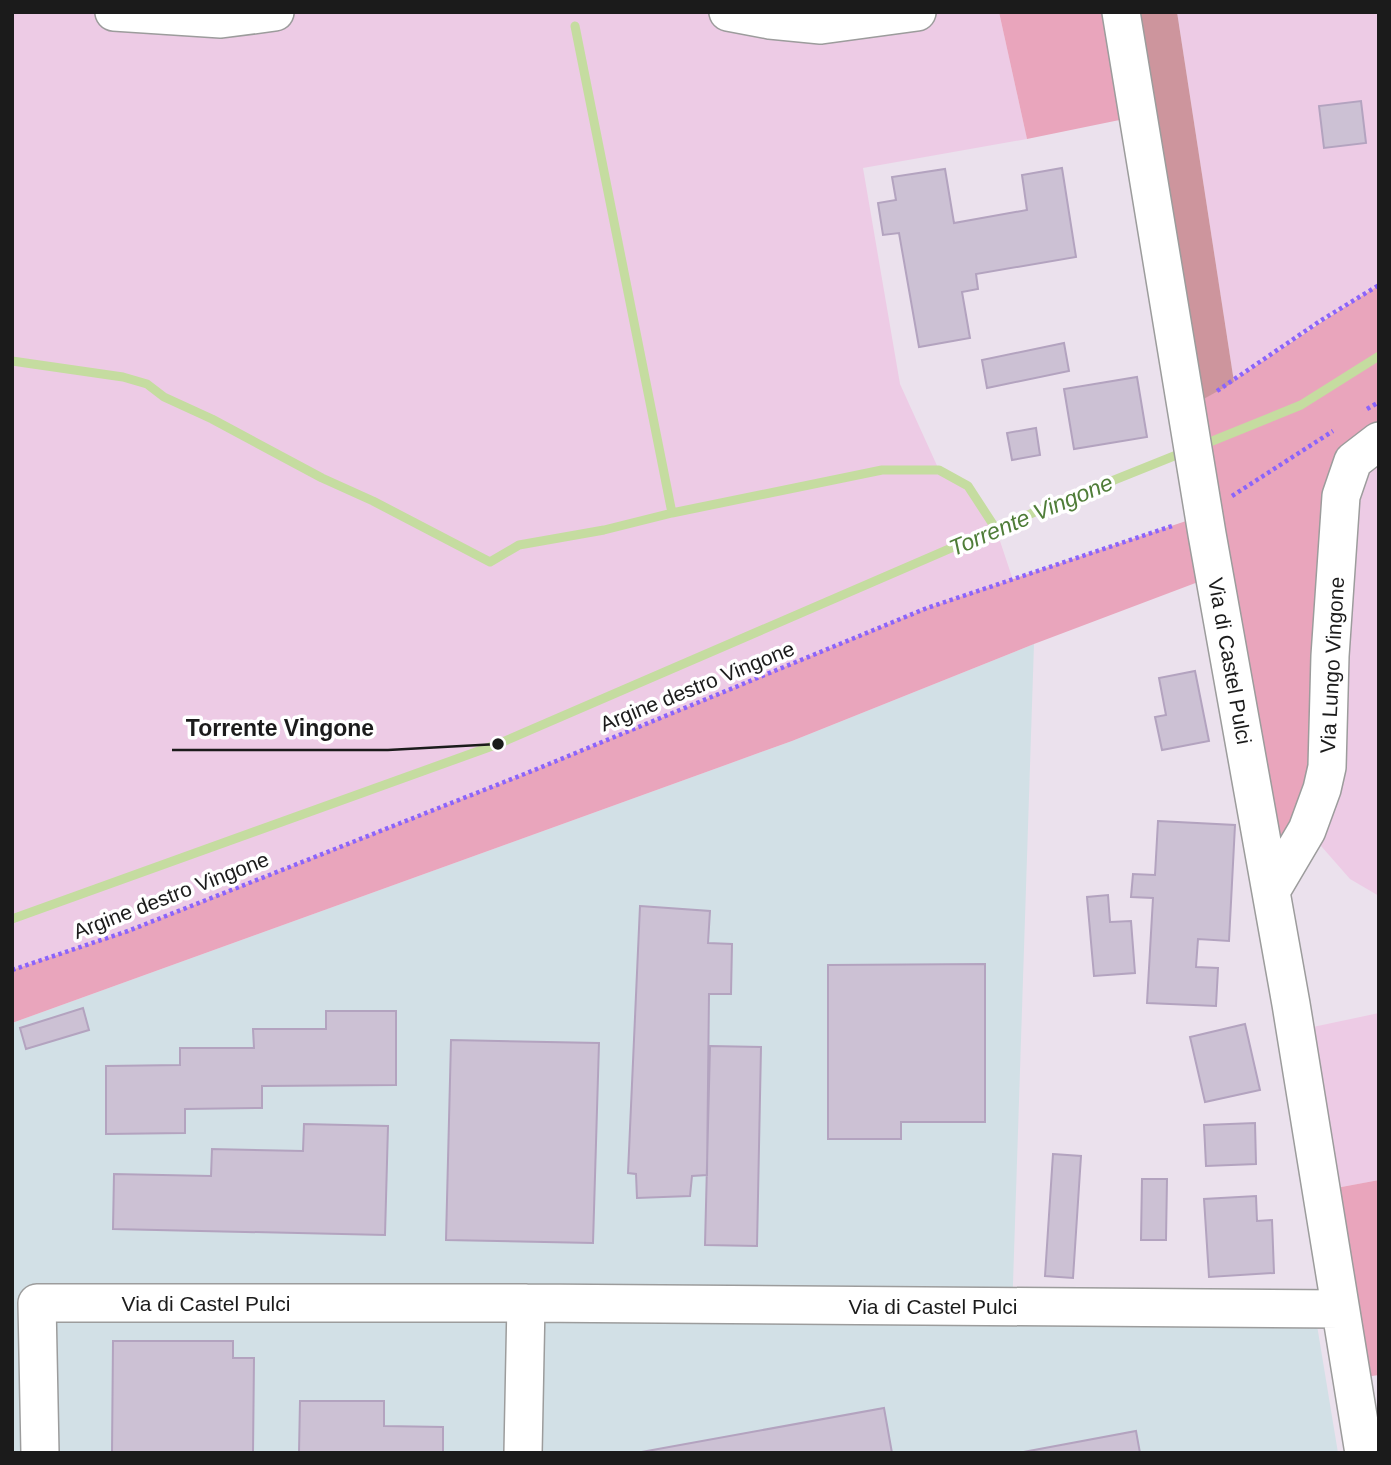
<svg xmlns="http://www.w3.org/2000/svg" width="1391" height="1465" font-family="Arial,sans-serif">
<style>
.industrial{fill:#d2e0e6}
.farmland{fill:#edcbe5}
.grass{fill:#e9a5bc}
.forest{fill:#cd959d}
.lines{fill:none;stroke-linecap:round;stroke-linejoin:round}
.stream{stroke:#c5dca0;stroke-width:9}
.building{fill:#ccc1d4;stroke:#b3a3bf;stroke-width:2}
.minor-casing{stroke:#9c9c9c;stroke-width:40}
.path{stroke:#8b64fb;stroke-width:4.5;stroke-dasharray:3.5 3.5;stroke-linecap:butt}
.minor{stroke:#fff;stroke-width:37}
.labels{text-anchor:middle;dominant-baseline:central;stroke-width:7;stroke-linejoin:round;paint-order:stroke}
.street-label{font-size:21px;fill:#1b1b1b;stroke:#fff}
.water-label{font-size:23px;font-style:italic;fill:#4f7d38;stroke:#fff}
.leader{fill:none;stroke:#1b1b1b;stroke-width:2.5}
.callout-dot{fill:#1b1b1b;stroke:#fff;stroke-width:2.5}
.callout-label{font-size:23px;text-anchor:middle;font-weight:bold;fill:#1b1b1b;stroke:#fff;stroke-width:7;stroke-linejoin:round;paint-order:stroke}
</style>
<rect width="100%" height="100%" fill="#ebe1ed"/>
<path class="industrial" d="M1034,644L1012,1314L1313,1301L1338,1453H12V1023L792,741Z"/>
<path class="farmland" d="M12,12H999L1027,139L863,168L900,384L939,470L968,486L996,529L1013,580L927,608L532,771L128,931L12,970Z
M1177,12H1379V285L1320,321L1234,382Z
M1379,441V896L1350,879L1307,830L1341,496Z
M1379,1013V1180L1320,1191L1294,1031Z"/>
<path class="grass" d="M999,12H1121L1139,116L1027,139Z
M1379,285V441L1353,461L1327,767L1271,891L1214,576L1034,644L792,741L12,1023V970L128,931L532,771L927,608L1204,515L1186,409C1253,371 1314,325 1379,285Z
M1379,1180V1375L1351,1379L1320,1191Z"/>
<path class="forest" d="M1121,12H1177L1234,382L1186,409Z"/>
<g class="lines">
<path class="stream" d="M575,26L672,513
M12,361L123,377L147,384L164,397L212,419L322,478L373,501L490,562L519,545L604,530L672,513L882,470H939L968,486L996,529
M1200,446L1301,405L1379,356
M12,919L498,744L1037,511L1184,452"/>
</g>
<path class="building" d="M1361,101L1366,143L1324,148L1319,106Z
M1062,168L1076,257L976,274L978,289L962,292L970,338L919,347L899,233L883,235L878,203L896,200L892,177L945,169L954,223L1027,210L1022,175Z
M1064,343L1069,371L987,388L982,360Z
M1137,377L1147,437L1074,449L1064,389Z
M1036,428L1040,455L1012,460L1007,433Z
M1195,671L1209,741L1162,750L1155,717L1166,715L1159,678Z
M1158,821L1235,825L1229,941L1198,939L1196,967L1218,968L1216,1006L1147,1003L1153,898L1131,897L1133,874L1155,875Z
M1108,895L1110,922L1131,921L1135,973L1094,976L1087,897Z
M640,906L710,911L708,943L732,944L731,994H709L707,1175L692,1176L690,1196L637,1198L636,1174L628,1173Z
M985,964V1122H901V1139H828V965Z
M83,1008L89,1030L26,1049L20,1028Z
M326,1011H396V1085L262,1086V1108L185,1109V1133L106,1134V1066L180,1065V1048H254L253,1029H326Z
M1245,1024L1260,1090L1205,1102L1190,1037Z
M451,1040L599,1043L593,1243L446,1240Z
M710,1046L761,1047L757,1246L705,1245Z
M1255,1123L1256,1164L1206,1166L1204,1125Z
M304,1124L388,1126L385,1235L113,1229L114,1174L211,1176L212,1149L303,1151Z
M1053,1154L1081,1156L1073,1278L1045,1276Z
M1142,1179H1167L1166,1240H1141Z
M1256,1196L1257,1221L1272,1220L1274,1273L1209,1277L1204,1199Z
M113,1341H233V1358H254L253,1453H112Z
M300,1401H384V1426L443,1427V1453H299Z
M884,1408L892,1453H636Z
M1136,1431L1140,1453H1018Z"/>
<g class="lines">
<g class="minor-casing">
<path id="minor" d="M114,12L221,19L275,12
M728,12L770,20L821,25L917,12
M1121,12L1207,534L1291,1004L1364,1453
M1271,891L1307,830L1322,789L1327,767L1330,656L1341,496L1353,461L1379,441
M40,1453L37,1303H526L1340,1309
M523,1453L526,1303"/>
</g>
<path class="path" d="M1217,391L1320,321L1379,285
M1367,409L1379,402
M1232,496L1333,431
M12,970L128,931L532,771L927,608L1175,525"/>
<use href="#minor" class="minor"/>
</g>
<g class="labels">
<g class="street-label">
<text transform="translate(1230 661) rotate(80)">Via di Castel Pulci</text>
<text transform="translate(1332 665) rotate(-87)">Via Lungo Vingone</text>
<text transform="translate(697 686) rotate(-22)">Argine destro Vingone</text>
<text transform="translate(171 895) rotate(-21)">Argine destro Vingone</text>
<text x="206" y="1303">Via di Castel Pulci</text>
<text x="933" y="1306">Via di Castel Pulci</text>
</g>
<g class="water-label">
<text transform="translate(1031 515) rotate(-23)">Torrente Vingone</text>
</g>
</g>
<path class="leader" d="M498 744L388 750H172"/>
<circle class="callout-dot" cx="498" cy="744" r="7"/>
<g class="callout-label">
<text x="280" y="736">Torrente Vingone</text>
</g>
<rect width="1391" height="1465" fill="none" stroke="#1b1b1b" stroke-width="28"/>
</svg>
